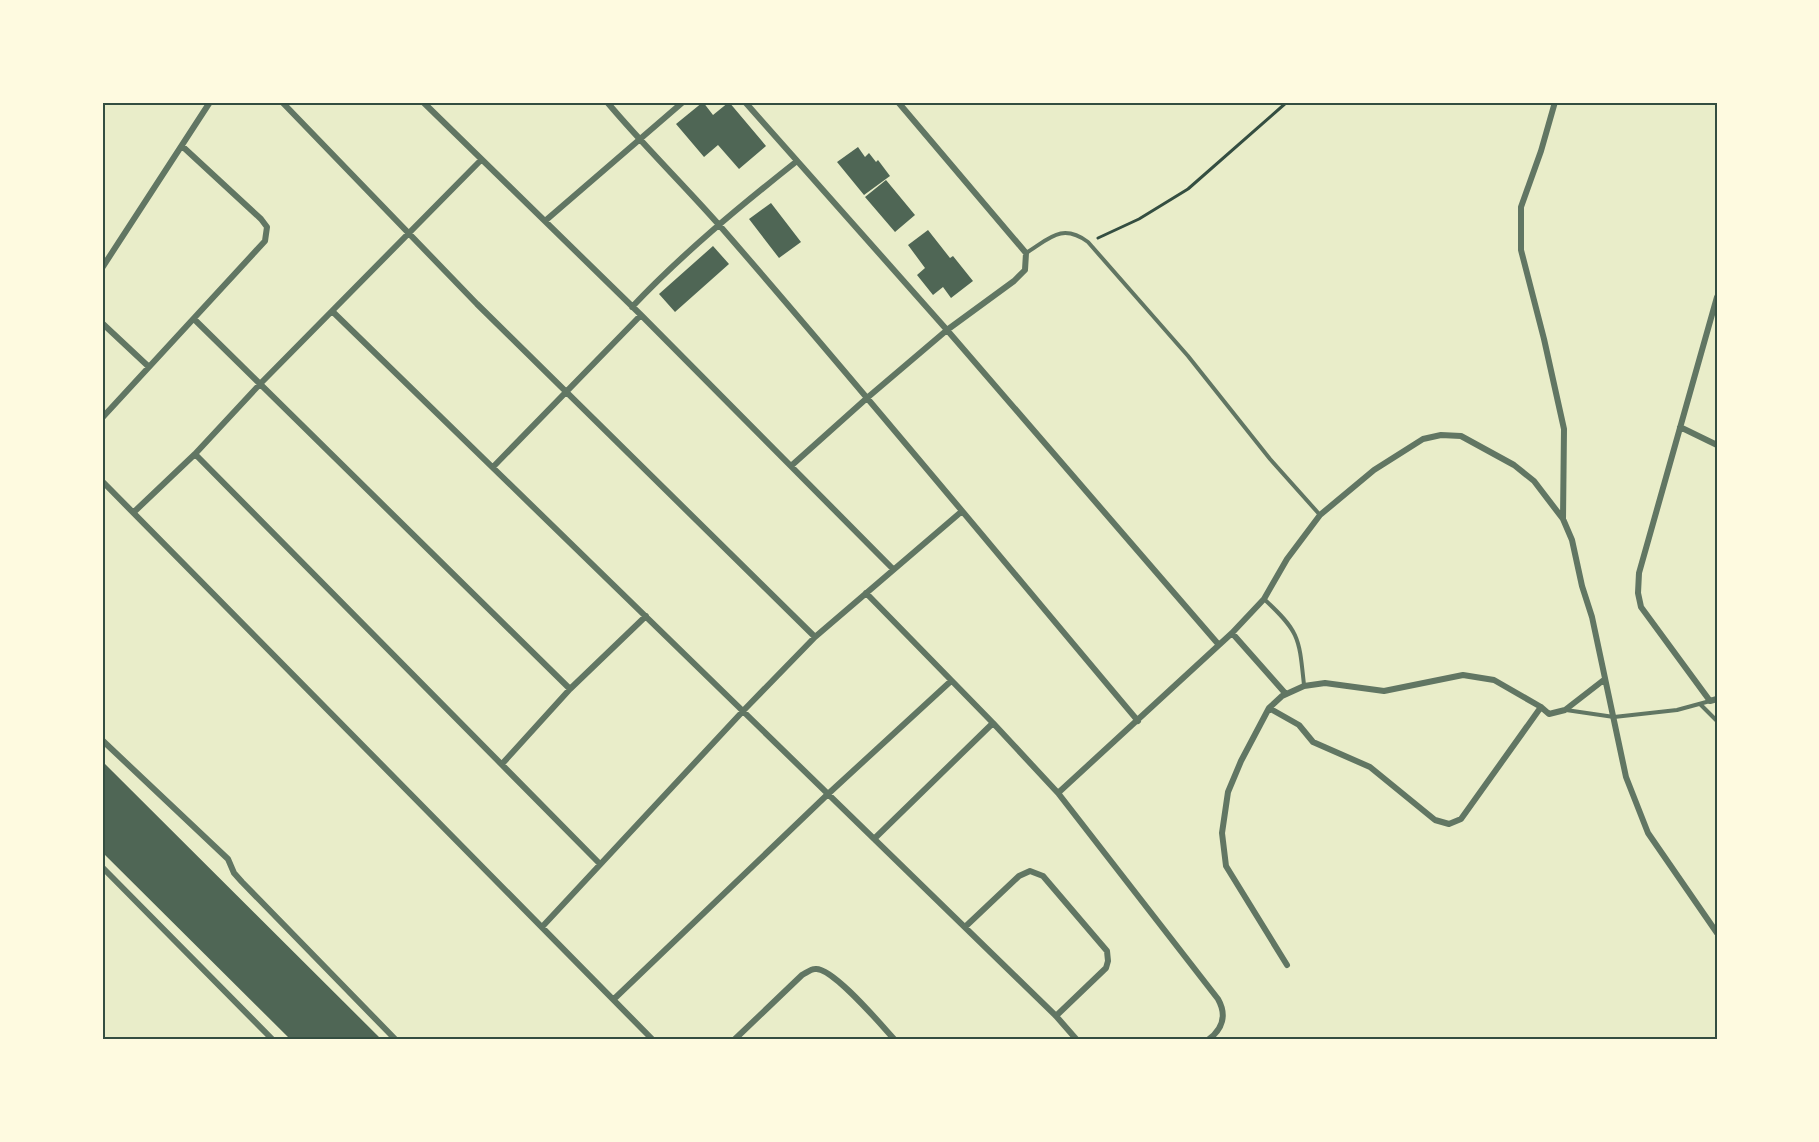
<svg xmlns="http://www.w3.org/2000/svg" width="1819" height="1142" font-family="'PT Sans Narrow',sans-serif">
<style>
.building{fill:#4f6655}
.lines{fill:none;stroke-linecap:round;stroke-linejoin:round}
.path{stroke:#344e41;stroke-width:3}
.service{stroke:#617663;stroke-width:4}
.minor{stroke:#617663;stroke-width:6}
.neatline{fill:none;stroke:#344e41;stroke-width:2}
</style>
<rect width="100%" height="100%" fill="#e9edc9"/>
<path class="building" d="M703,102L713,115L729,102L766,146L739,169L718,145L704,157L676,124Z
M858,147L865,157L869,153L876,162L878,160L890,176L864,195L837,162Z
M886,180L915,215L895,232L865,197Z
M771,203L801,242L779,258L749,219Z
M928,230L950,258L953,256L973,281L951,298L943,287L933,295L917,275L925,268L908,245Z
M713,246L729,264L675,312L659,294Z
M102,761L382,1040H291L102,852Z"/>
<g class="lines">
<path class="path" d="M1098,238L1139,219L1188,189L1287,102"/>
<path class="service" d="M1026,253C1050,238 1062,223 1088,242L1188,356L1270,459L1320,515
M1264,599C1300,632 1299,638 1304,685
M1700,704L1717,721
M1566,710L1614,717L1677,710L1710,701"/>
<path class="minor" d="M282,102L477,304L815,637
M423,102L641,315L893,569
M607,102C643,145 683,184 720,226C862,389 999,556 1138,721
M745,102L947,330L1219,645
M1555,102L1541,151L1521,207V250L1544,339L1564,429L1563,519
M545,221L683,102
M102,268L210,102
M1717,297L1639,573L1638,593L1641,607L1710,701L1717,699
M632,307C683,253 739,207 797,161
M333,312L1056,1016L1077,1040
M194,319L570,689
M102,323L149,367
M102,418L265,241L267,227L261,219L182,146
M1680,427L1717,445
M195,454L600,864
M791,466L867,398L947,330L1014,281L1025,270L1026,253L898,102
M493,467L641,315
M102,481L653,1040
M134,512L195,454L260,384L481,160
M866,593L993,723L1058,793L1218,999C1227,1015 1223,1029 1208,1040
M1232,633L1285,693
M1269,708L1299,725L1313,742L1370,767L1435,820L1449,824L1461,819L1541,707
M102,740L228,859L234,873L242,882L396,1040
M502,764L570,689L646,616
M1058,793L1232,633L1264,599L1287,559L1320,515L1374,470L1423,439L1441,435L1461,436L1514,465L1534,481L1563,519L1572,540L1582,586L1592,617L1626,777L1648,833L1717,933
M874,839L993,723
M102,867L273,1040
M542,927L743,711L815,637L961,512
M965,927L1019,876L1030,871L1043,876L1107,951L1108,961L1106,968L1056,1016
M1287,965L1226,866L1222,833L1228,792L1241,761L1269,708L1282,696L1304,686L1325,683L1384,691L1463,675L1494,680L1541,707L1549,714L1565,710L1605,679
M614,999L828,794L951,681
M734,1040L802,975C806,973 811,969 815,969C832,966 882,1026 895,1040"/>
</g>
<rect width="1819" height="1142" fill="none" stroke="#fefae0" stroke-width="207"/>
<rect x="104" y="104" width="1612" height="934" class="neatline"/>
</svg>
